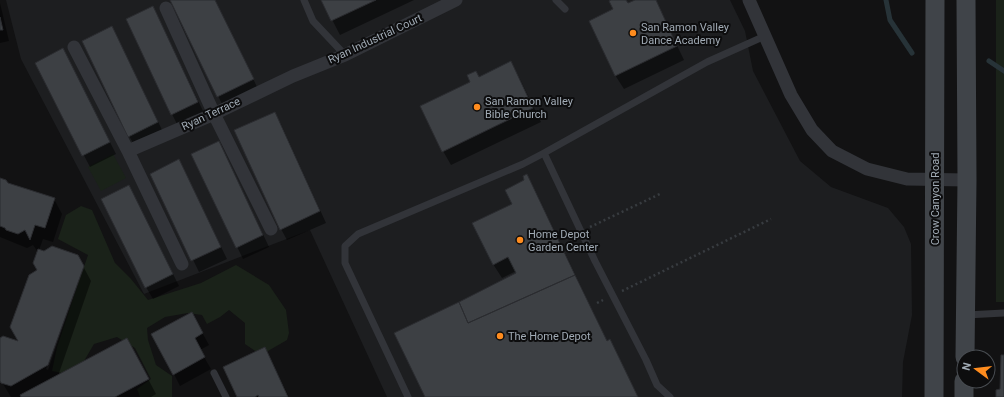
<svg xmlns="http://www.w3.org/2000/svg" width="1004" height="397" font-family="Roboto,sans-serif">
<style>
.built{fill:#1d1e20}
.green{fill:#1a2219}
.shadow{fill:#0007}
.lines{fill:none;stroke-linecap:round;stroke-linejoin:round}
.stream{stroke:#273338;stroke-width:5}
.building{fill:#3d4044;stroke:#2b2c30}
.path{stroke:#383c40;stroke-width:2.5;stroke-dasharray:2 3;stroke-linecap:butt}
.service{stroke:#323439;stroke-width:7}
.minor{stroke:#323439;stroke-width:13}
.secondary{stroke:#404449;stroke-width:19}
.poi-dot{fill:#ff8c1e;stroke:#0d0d0e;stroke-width:1.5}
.labels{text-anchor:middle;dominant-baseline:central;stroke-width:4;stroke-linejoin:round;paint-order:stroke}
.poi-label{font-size:11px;fill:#a1abb5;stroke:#0d0d0e;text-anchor:start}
.street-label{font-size:11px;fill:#a1abb5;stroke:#0d0d0e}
</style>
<rect width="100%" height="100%" fill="#121213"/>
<path class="built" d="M6,0H730L745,31L753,71L800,161L831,187L888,208L904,227L911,244L912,315L903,362L902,397H387L310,230L144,294L21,59Z"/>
<path class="green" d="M996,0H1004V302H996Z
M113,154L126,178L101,191L88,167Z
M81,206L92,210L115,263L131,279L148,300L201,283L236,265L269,285L286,310L289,333L287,340L261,355L245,344V323L229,310L220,317L207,324L202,315L188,313L165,317L147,328L148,340L156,365L172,376V397H140L137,389L151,379L135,348L117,337L94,344L84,361L62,373L52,371L57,347L88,255L58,239L66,215Z"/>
<path class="shadow" d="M171,0H215L259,91L224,108Z
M322,0H414L340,35Z
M614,0H626L628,4L637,0H655L684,60L624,89L615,75Z
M0,3L9,41L0,43Z
M159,19L204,113L178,126L172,114Z
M118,39L164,134L136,148L129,136Z
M69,61L116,154L90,167L36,63Z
M511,63L519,77L541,122L451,165L443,151L479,78Z
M274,113L281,124L326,223L287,240L281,229Z
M225,154L269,247L243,259L193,155Z
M179,161L227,259L199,272L151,174Z
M527,175L535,190L607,341L638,397H426L460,303L517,273L516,271L502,278L493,264L513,204L526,181Z
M0,179L7,184L54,199L62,214L53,242L43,239L39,250L77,256L84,268H82L46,369L48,370L84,268L91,281L58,376L135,354L156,394L151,397H11L0,379V339L20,343L38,271V252L33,245L27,248L0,237Z
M135,198L179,286L153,299L146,287Z
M198,325L209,345L200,350L211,369L180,386L174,374Z
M265,349L289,397H238Z"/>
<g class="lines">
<path class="stream" d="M886,0L890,20L912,53
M989,61L1004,71"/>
</g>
<path class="building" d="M170,0H215L254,79L217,97Z
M321,0H376L331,21Z
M611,0H626L628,3L635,0H656L677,46L615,76L589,21L613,9L609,1Z
M153,6L198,102L171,115L126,19Z
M0,17L3,30H0Z
M112,26L158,122L128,137L82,41Z
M63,48L110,142L82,156L35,63Z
M511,61L533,108L442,152L420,106L470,82L467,75L476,71L479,77Z
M275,112L320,211L280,230L234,130Z
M219,141L263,235L236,248L191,154Z
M179,159L221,247L191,261L150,174Z
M527,174L575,275L468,323L459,302L516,273L508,257L493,265L472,223L512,204L505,190L524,180L523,176Z
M0,178L6,180L8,183L55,198L45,228L35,225L30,240L25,230L18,234L6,230L5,228L0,226Z
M129,185L173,274L145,288L101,199Z
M52,246L78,255L84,266L48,365L11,386L1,383L0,381V338L3,336L18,341L10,327L29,275L37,270L33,263L38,249L44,251Z
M575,275L607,341L610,339L638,397H425L394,333L459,302L468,323Z
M192,312L203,333L195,338L205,357L173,375L151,334Z
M127,338L149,379L115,397H21L20,395Z
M265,347L288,397H259L258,395L255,397H237L223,367Z
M1001,355H1004V397H996V390L1000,389Z"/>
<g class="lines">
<path class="path" d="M590,227L662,193
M622,291L771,219
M597,303L603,300"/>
<path class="service" d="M304,0L313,21L345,55
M556,0L565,9
M966,315L1004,313
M214,373L226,397
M408,397L345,263V246L358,234L523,164L544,153
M670,397L657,385L646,360L595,261L544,153L707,62L765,36"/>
<path class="minor" d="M749,0L791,95L812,130L832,151L867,169L907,179L967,180
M166,8L214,114L271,229
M74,47L128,151L182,264
M128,151L214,114L293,76L345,55L456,0"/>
<path class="secondary" d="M965,357L967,180L966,0
M934,397L935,0
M964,397V381"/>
</g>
<g class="poi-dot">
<circle cx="633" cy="33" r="4"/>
<circle cx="477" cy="107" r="4"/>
<circle cx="520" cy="240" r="4"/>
<circle cx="500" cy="336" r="4"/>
</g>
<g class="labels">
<g class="poi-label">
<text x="641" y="27">San Ramon Valley<tspan x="641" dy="13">Dance Academy</tspan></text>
<text x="485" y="101">San Ramon Valley<tspan x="485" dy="13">Bible Church</tspan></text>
<text x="528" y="234">Home Depot<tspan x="528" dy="13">Garden Center</tspan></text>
<text x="508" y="336">The Home Depot</text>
</g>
<g class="street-label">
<text transform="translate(375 39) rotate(-25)">Ryan Industrial Court</text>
<text transform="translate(211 114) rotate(-25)">Ryan Terrace</text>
<text transform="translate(935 199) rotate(-90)">Crow Canyon Road</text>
</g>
</g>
<g transform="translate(976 369) rotate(285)"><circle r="19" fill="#0d0d0e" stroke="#484c51"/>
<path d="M0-3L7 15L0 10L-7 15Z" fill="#ff8c1e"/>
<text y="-6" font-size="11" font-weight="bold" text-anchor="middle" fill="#a1abb5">N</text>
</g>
</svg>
